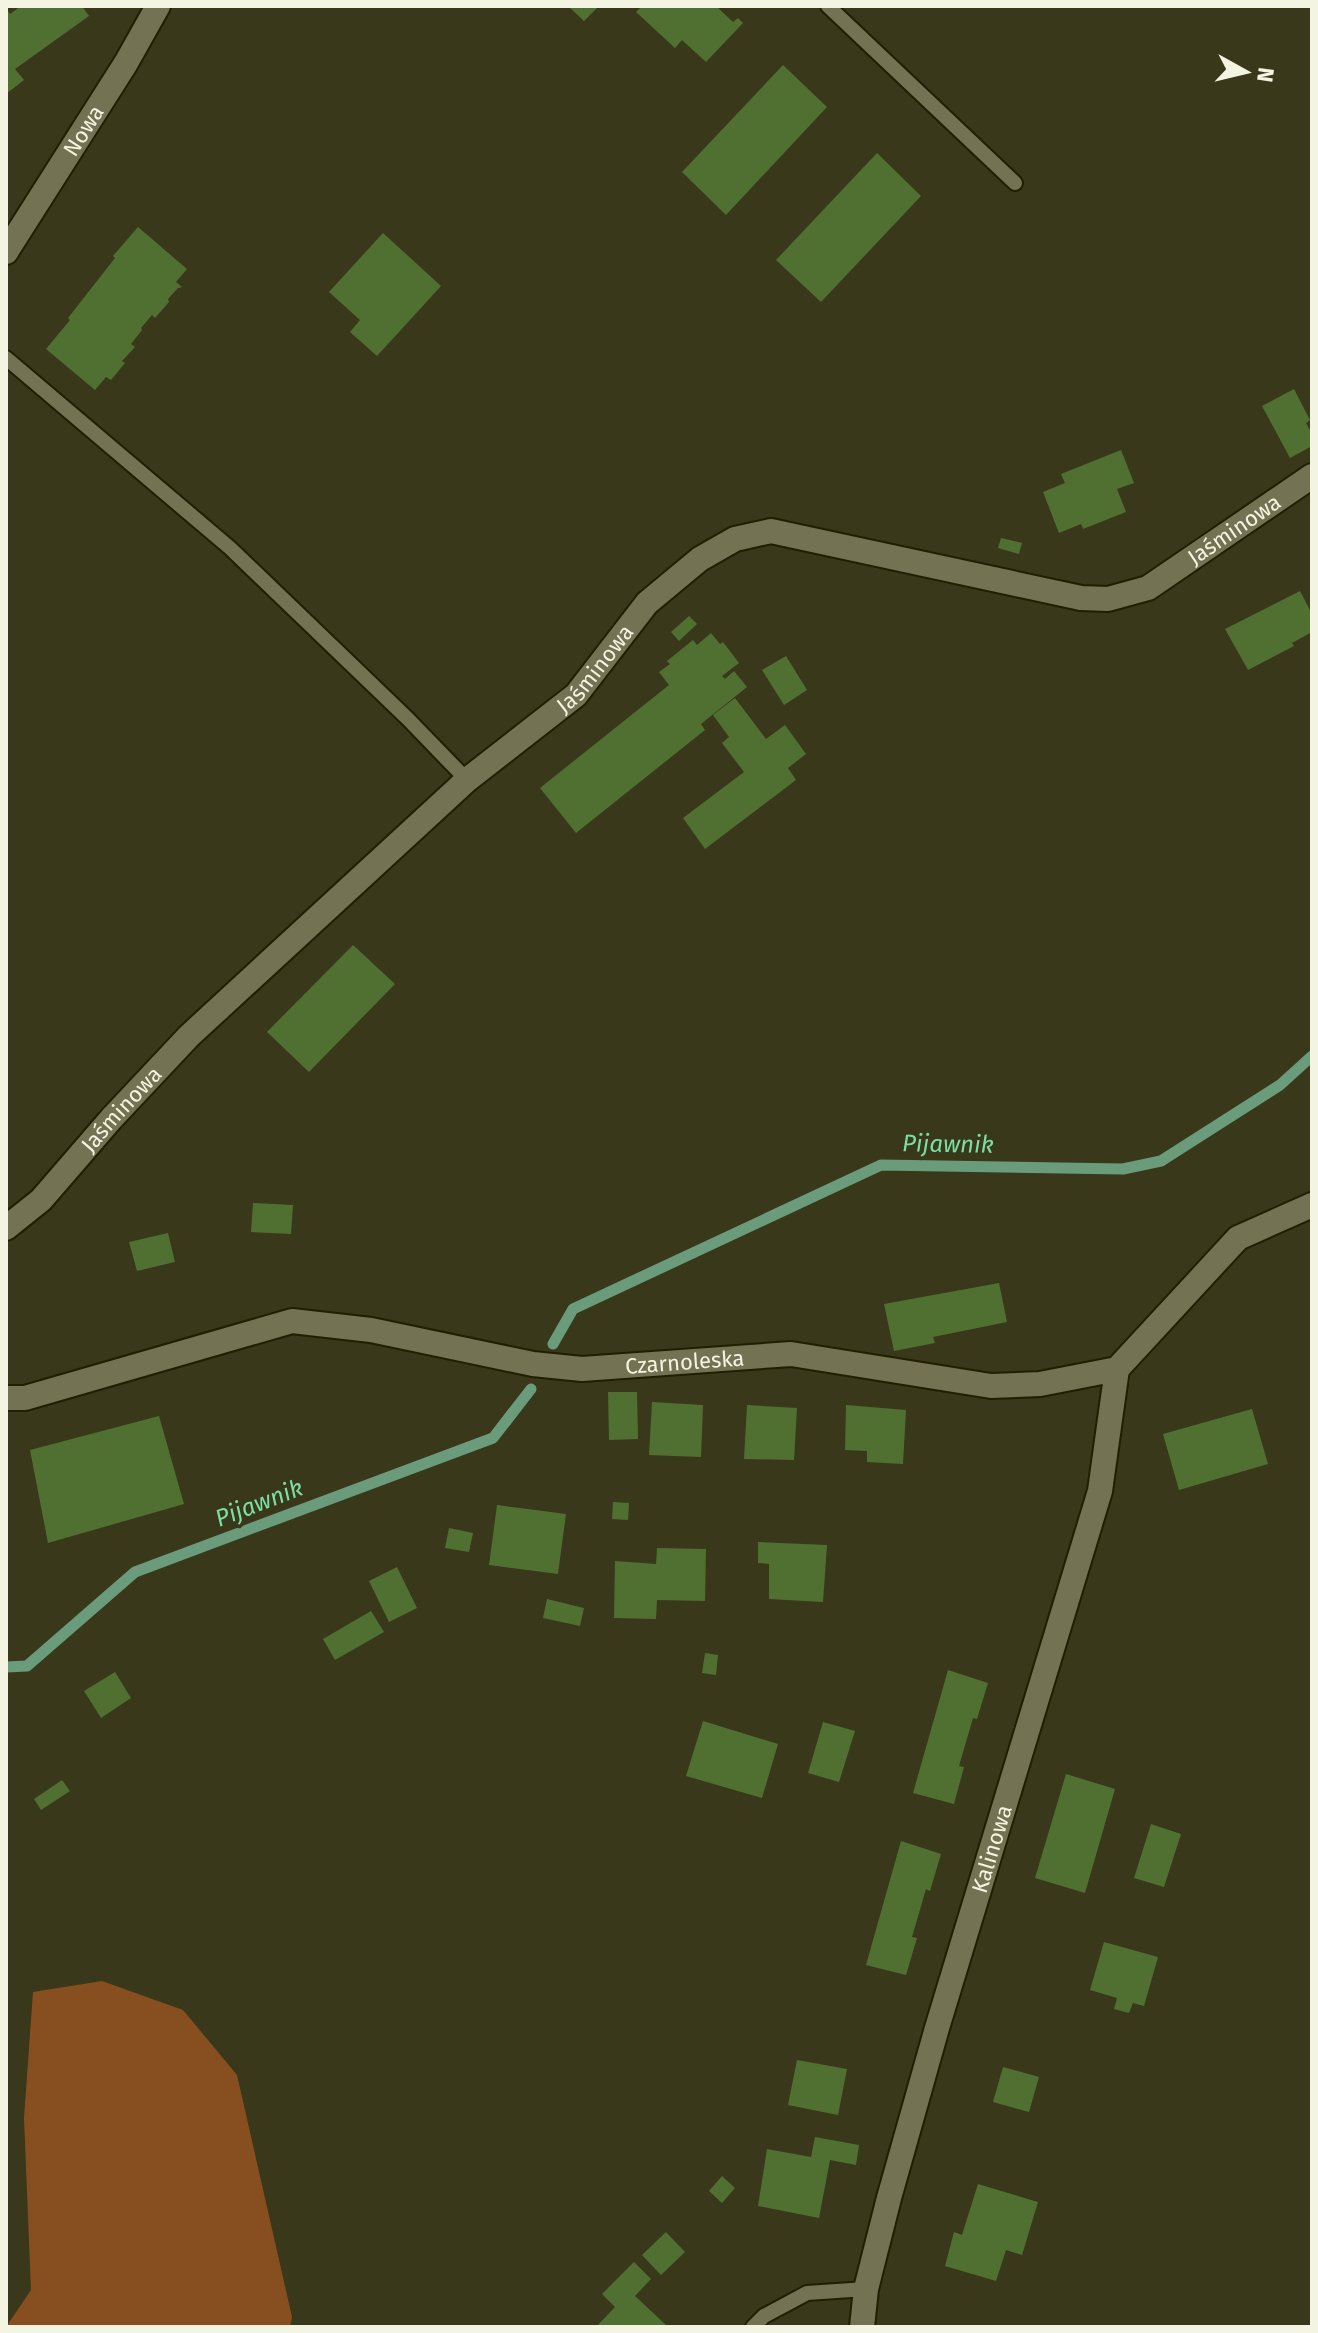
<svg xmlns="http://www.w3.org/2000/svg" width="1318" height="2333" font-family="'Fira Sans',sans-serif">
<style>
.forest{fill:#874f20}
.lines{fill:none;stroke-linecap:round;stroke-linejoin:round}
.stream{stroke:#6a9c7b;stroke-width:11}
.building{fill:#507032}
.service-casing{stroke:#201f03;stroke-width:18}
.minor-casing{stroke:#201f03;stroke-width:28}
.service{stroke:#737253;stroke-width:14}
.minor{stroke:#737253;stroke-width:24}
.labels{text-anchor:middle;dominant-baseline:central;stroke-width:7;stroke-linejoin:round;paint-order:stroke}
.street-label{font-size:22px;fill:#f4f4e2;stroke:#39381b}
.water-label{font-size:24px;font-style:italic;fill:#7bdfa4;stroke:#39381b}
</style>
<rect width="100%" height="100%" fill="#39381b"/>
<path class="forest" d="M102,1981L183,2010L237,2075L292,2317L290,2327H6L31,2290L24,2118L33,1992Z"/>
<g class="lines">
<path class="stream" d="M553,1344L573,1309L881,1165L1123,1169L1161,1161L1280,1085L1312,1056
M6,1667L27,1666L135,1572L493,1438L531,1389"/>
</g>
<path class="building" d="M21,6H82L89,16L15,69L24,80L6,94V8L10,14Z
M568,6H599L584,21Z
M642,6H716L733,22L738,18L743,23L706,62L682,40L675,48L636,12Z
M783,65L827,107L726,215L682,172Z
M877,153L921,196L821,302L776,260Z
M138,227L187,269L176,282L182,287L178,288L168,299L169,302L155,318L152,315L141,328L142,330L131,344L135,347L122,361L125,363L111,380L106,377L95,390L46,349L70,320L68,318L115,258L113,256Z
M383,233L441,286L377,356L350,332L360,320L329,292Z
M1294,389L1310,420L1306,423L1312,434V446L1290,458L1262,406Z
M1121,450L1134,483L1117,489L1126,512L1083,529L1081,524L1059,533L1043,492L1065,483L1061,474Z
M1001,538L1022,543L1019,554L998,548Z
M1300,591L1312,614V632L1292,643L1294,646L1248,670L1225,629Z
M689,616L697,624L679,641L671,632Z
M711,633L720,644L723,642L739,663L722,676L725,679L734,671L747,687L701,724L705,730L576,833L540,788L669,685L659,672L670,664L667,661L693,640L697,645Z
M786,656L807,690L784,705L762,670Z
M735,698L766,739L785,725L806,754L788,768L796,780L705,849L683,818L744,772L722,743L729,737L713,715Z
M353,945L395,984L309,1072L267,1032Z
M253,1203L293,1205L291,1234L251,1232Z
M168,1233L175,1262L137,1271L129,1242Z
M999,1283L1007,1322L933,1337L935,1343L894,1351L884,1304Z
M608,1392H637L638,1439L609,1440Z
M652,1402L703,1405L701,1457L649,1455Z
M747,1405L797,1408L794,1460L744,1459Z
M846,1405L906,1410L903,1464L867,1462V1451L845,1450Z
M1252,1409L1268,1464L1179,1490L1163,1434Z
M159,1416L184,1504L48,1543L30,1450Z
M613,1502L629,1503L628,1520L612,1519Z
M497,1505L566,1514L558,1574L489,1565Z
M449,1528L473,1533L469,1552L445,1548Z
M758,1542L827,1545L823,1602L769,1599V1564L758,1563Z
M657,1548L706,1549L705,1601L657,1600L656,1619L614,1618L615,1561L656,1564Z
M397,1567L417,1608L389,1622L369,1581Z
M547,1599L584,1608L580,1626L543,1618Z
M371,1611L384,1632L335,1660L323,1639Z
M705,1653L718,1655L716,1675L702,1673Z
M948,1670L988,1683L977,1719L973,1718L959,1766L964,1767L954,1804L913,1793Z
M115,1672L131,1698L101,1718L84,1691Z
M703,1721L778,1744L762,1798L686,1776Z
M823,1722L855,1731L839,1782L808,1773Z
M1066,1774L1115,1789L1085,1893L1035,1878Z
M62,1780L70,1791L41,1810L34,1799Z
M1151,1824L1181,1834L1164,1887L1134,1878Z
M901,1841L941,1854L930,1891L926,1889L912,1937L917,1938L906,1975L866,1965Z
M1104,1942L1158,1957L1144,2006L1133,2003L1129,2013L1114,2009L1117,1998L1090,1990Z
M797,2060L847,2069L838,2115L788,2105Z
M1003,2067L1039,2077L1029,2112L993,2102Z
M815,2137L859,2145L856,2165L830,2160L819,2218L758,2206L767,2149L811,2157Z
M722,2176L735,2188L722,2203L709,2191Z
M978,2184L1038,2202L1022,2255L1006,2250L996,2281L945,2266L954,2232L962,2235Z
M666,2232L685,2252L661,2275L642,2255Z
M634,2262L651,2279L635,2296L666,2325L596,2327L615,2307L602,2294Z"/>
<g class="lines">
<g class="service-casing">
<path id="service" d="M828,6L1015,183
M6,358L230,548L408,719L467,780
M753,2327L764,2316L807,2293L866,2289"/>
</g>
<g class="minor-casing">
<g id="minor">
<path id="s1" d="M6,252L126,63L158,6"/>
<path id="s2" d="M6,1228L41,1200L111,1119L189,1036L467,780L576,695L647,603L700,559L735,539L771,531L1081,598L1108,599L1148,588L1312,476"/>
<path id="s3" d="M6,1398H25L292,1321L371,1330L533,1364L582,1369L791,1354L991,1386L1040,1384L1117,1369L1238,1238L1312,1205"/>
<path id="s4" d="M862,2327L866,2289L889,2198L937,2028L1100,1491L1117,1369"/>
</g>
</g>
<use href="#service" class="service"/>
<use href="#minor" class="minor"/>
</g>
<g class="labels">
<g class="street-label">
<text stroke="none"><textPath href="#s1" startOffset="144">Nowa</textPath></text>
<text stroke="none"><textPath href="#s2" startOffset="1534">Jaśminowa</textPath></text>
<text stroke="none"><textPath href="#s2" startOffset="814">Jaśminowa</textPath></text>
<text stroke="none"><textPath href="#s2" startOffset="166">Jaśminowa</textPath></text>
<text stroke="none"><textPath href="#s3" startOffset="694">Czarnoleska</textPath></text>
<text stroke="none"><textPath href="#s4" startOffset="496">Kalinowa</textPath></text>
</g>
<g class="water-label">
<text transform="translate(948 1144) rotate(1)">Pijawnik</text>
<text transform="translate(259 1503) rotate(-21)">Pijawnik</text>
</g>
</g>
<rect width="1318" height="2333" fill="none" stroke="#f4f4e2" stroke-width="16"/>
<g transform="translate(1246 72) rotate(98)" stroke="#39381b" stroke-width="6" paint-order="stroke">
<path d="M0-6L14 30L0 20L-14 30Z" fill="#f4f4e2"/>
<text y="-12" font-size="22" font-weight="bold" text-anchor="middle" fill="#f4f4e2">N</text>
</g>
</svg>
